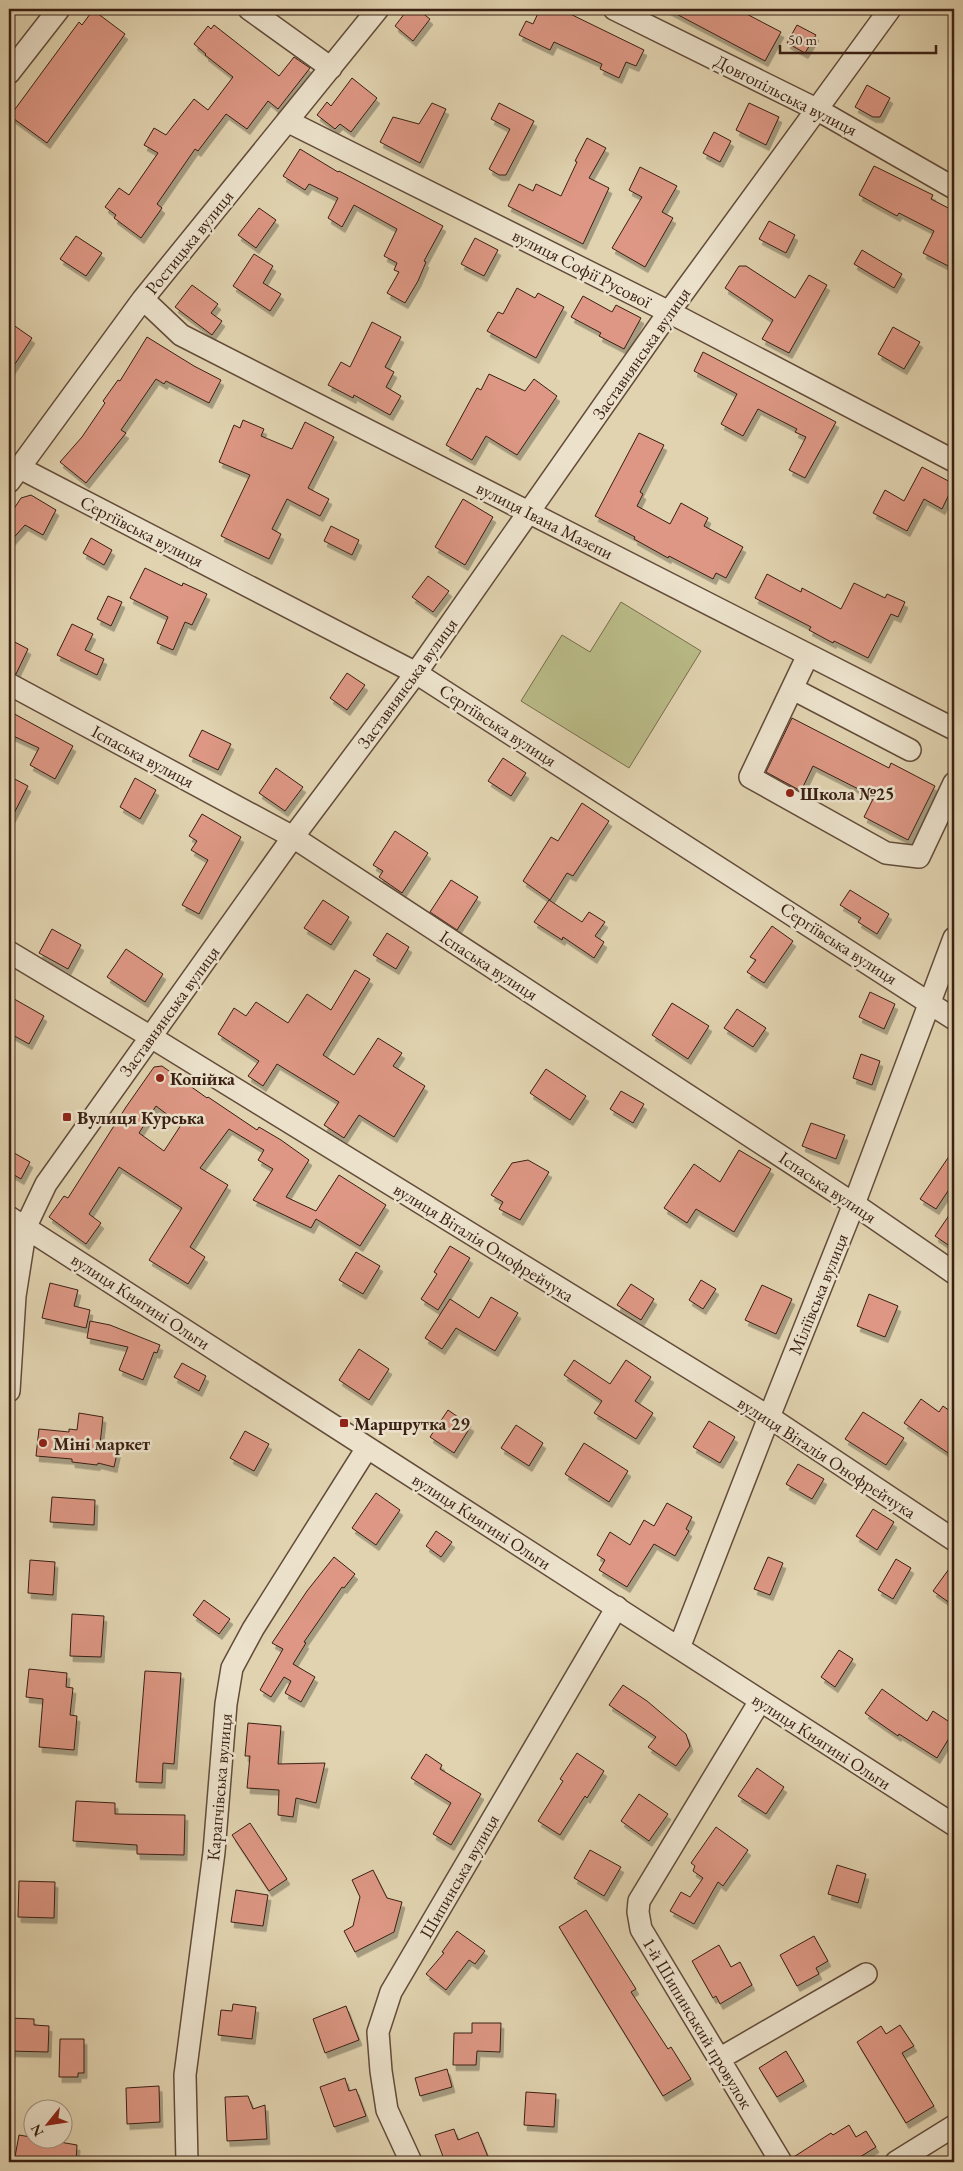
<svg xmlns="http://www.w3.org/2000/svg" width="963" height="2171" font-family="'EB Garamond',serif">
<style>
.green{fill:#b9bb87;stroke:#796d4d}
.building{fill:#dd9784;stroke:#391f13;fill-rule:evenodd;filter:url(#shadow)}
.lines{fill:none;stroke-linecap:round;stroke-linejoin:round}
.minor-casing{stroke:#634c3a;stroke-width:24}
.minor{stroke:#ece2cc;stroke-width:21}
.poi-dot{fill:#8f2418;stroke:#ece2cc;stroke-width:2}
.labels{text-anchor:middle;dominant-baseline:central;stroke-width:5;stroke-linejoin:round;paint-order:stroke}
.street-label{font-size:18px;fill:#391f13;stroke:#ece2cc}
.poi-label{font-size:18px;font-weight:bold;fill:#391f13;stroke:#ece2cc;text-anchor:start}
</style>
<defs>
<filter id="shadow"><feDropShadow dx="3" dy="5.5" stdDeviation="0" flood-color="#0004"/></filter>
</defs>
<rect width="100%" height="100%" fill="#e1d3b0"/>
<filter id="stains"><feTurbulence type="fractalNoise" baseFrequency=".004" numOctaves="4"/><feColorMatrix values="0 0 0 0 .2 0 0 0 0 .09 0 0 0 0 .02 0 0 0 .5 -.17"/></filter>
<radialGradient id="worn" r=".72"><stop offset=".6" stop-color="#630" stop-opacity="0"/><stop offset="1" stop-color="#630" stop-opacity=".3"/></radialGradient>
<path class="green" d="M621,602L701,651L629,768L521,701L562,635L590,652Z"/>
<path class="building" d="M408,9H417L430,19L413,41L395,26Z
M540,9H560L644,50L636,66L626,62L619,78L600,69L602,64L554,42L550,50L519,35L526,21L533,24Z
M667,9H737L781,32L765,61Z
M93,10L125,34L47,143L10,116L79,22L82,25Z
M214,25L279,76L294,57L310,68L278,109L268,101L247,129L226,114L198,151L195,149L157,204L162,208L141,238L114,218L116,215L105,207L119,188L129,195L158,153L144,145L154,128L166,135L194,99L208,110L233,77L205,55L206,54L194,44L208,26L211,29Z
M797,25L816,35L805,53L787,43Z
M352,78L377,98L351,132L340,124L335,129L317,115L327,102L331,106Z
M867,85L890,98L880,117H873L855,107Z
M432,103L446,109L420,163L380,142L393,117L419,124Z
M499,103L534,121L506,175H499L489,169L510,129L491,119Z
M749,103L779,117L766,145L736,130Z
M714,132L731,141L720,162L703,153Z
M587,138L606,148L589,178L609,188L583,244L508,206L519,184L533,191L536,184L561,196L577,162L575,161Z
M300,149L338,172L339,171L443,226L424,261L426,262L418,281L405,303L387,293L399,272L394,270L397,263L384,256L397,229L354,205L342,227L328,218L338,198L309,184L305,190L283,176Z
M874,166L933,195L931,199L954,211V269L923,253L934,231L899,213L897,216L859,195Z
M640,167L677,186L662,212L673,218L645,267L612,248L642,197L629,190Z
M259,208L276,220L256,248L238,235Z
M769,221L795,235L786,253L759,239Z
M76,236L102,253L86,276L60,259Z
M475,238L498,250L484,276L461,264Z
M862,250L902,274L894,288L854,264Z
M254,254L273,266L263,283L281,294L270,311L233,286Z
M739,266H746L795,298L809,275L827,285L789,353L762,339L773,320L725,288Z
M192,285L218,304L211,313L222,321L212,335L175,307Z
M517,288L535,298L538,293L564,307L536,358L487,331L498,312L503,314Z
M583,296L612,312L616,305L641,318L624,349L599,336L601,333L571,317Z
M9,322L32,338L9,373Z
M372,322L401,337L385,367L394,372L386,387L401,396L390,415L354,395L353,398L328,385L341,362L350,367Z
M893,327L920,342L904,369L878,354Z
M147,337L194,366L221,380L209,403L166,381L164,384L156,379L121,430L126,433L86,483L60,462L82,437L105,403L103,401L118,380L120,381Z
M703,352L836,422L805,478L789,470L806,437L795,432L797,429L758,409L743,436L721,424L737,394L694,371Z
M489,374L525,391L534,379L557,396L517,455L486,436L472,460L446,445L477,388L481,390Z
M243,420L264,429L261,436L292,449L305,422L334,437L308,488L329,499L320,516L287,499L272,529L281,534L269,559L221,536L250,475L219,462L234,425L240,428Z
M639,433L664,445L640,492L643,494L637,506L670,524L681,503L708,518L704,526L743,547L726,578L716,573L713,579L669,556L668,558L634,539L635,537L595,516Z
M922,467L954,484L942,509L924,499L907,531L873,513L885,490L904,501Z
M31,495L56,510L43,535L25,525L9,543V516L21,498Z
M463,499L493,517L465,565L435,547Z
M331,526L359,540L352,555L324,541Z
M91,538L112,550L104,565L83,553Z
M145,568L182,586L183,583L207,594L192,625L185,622L173,650L157,643L168,617L130,598Z
M767,574L801,592L802,588L841,609L854,583L885,598L887,594L905,602L898,617L891,614L868,658L834,641L833,643L809,630L811,627L755,598Z
M428,576L449,591L433,612L412,597Z
M108,596L122,602L111,626L97,619Z
M72,624L93,634L85,650L104,659L97,675L57,655Z
M9,639L28,649L16,674L9,672Z
M347,673L365,685L347,710L330,698Z
M9,711L73,746L55,779L30,765L39,748L9,734Z
M792,718L889,768L891,763L935,786L908,840L864,817L874,797L813,766L801,791L766,772Z
M202,730L231,744L218,770L189,756Z
M503,758L526,773L511,796L488,781Z
M276,768L303,787L285,811L259,793Z
M9,776L28,786L9,823Z
M135,778L156,790L140,819L120,807Z
M582,803L609,821L573,876L567,873L550,900L523,881L551,837L558,841Z
M202,814L241,837L199,914L182,905L208,860L191,850L197,841L189,836Z
M395,831L428,853L402,893L379,877L383,871L373,865Z
M451,880L478,897L457,930L430,912Z
M850,890L889,914L877,934L858,922L861,918L840,905Z
M323,900L349,917L331,945L304,928Z
M549,900L582,922L589,912L605,922L595,936L604,942L594,958L563,937L562,940L534,922Z
M772,926L793,941L764,983L747,972L756,960L750,957Z
M52,929L81,945L68,969L39,953Z
M387,933L409,947L396,969L373,955Z
M126,949L163,974L145,1002L107,977Z
M355,970L370,979L323,1055L354,1075L378,1038L402,1053L393,1066L425,1086L394,1137L359,1115L344,1138L324,1125L339,1102L277,1064L263,1086L248,1076L259,1061L218,1034L234,1008L246,1016L256,1002L288,1023L307,994L331,1010Z
M870,992L895,1004L884,1029L859,1017Z
M9,996L44,1016L29,1044L9,1033Z
M672,1003L709,1026L688,1059L652,1035Z
M737,1009L766,1028L753,1047L724,1028Z
M861,1054L880,1061L872,1085L853,1078Z
M162,1066L207,1098L208,1097L257,1130L259,1127L281,1140L309,1160L286,1197L316,1211L339,1175L386,1205L360,1246L316,1219L311,1228L253,1200L273,1169L258,1160L264,1150L229,1129L200,1168L228,1185L190,1247L205,1257L188,1284L149,1260L182,1208L119,1167L89,1214L101,1223L86,1244L49,1217L64,1196L68,1198L126,1107L154,1067ZM156,1106L181,1125L164,1151L139,1133Z
M546,1069L586,1096L570,1120L530,1093Z
M621,1091L644,1104L633,1123L610,1109Z
M811,1123L845,1135L836,1159L802,1146Z
M954,1149V1182L936,1209L920,1199Z
M9,1150L30,1162L21,1179L9,1172Z
M739,1150L771,1169L734,1232L696,1209L687,1223L664,1208L694,1164L720,1182Z
M528,1160L549,1172L520,1220L499,1209L503,1202L491,1195L512,1163Z
M954,1208V1249L935,1236Z
M450,1246L470,1258L438,1310L421,1299L437,1274L434,1272Z
M356,1252L380,1266L363,1294L339,1280Z
M701,1280L716,1289L703,1309L689,1300Z
M50,1283L78,1290L74,1306L90,1310L86,1328L42,1318Z
M631,1284L654,1299L641,1320L617,1305Z
M762,1285L792,1299L776,1334L745,1320Z
M869,1294L898,1306L885,1337L857,1326Z
M491,1297L518,1313L495,1351L456,1328L442,1349L425,1338L450,1299L479,1318Z
M90,1321L110,1325L160,1345L157,1353L154,1352L143,1380L119,1370L128,1347L87,1338Z
M359,1349L389,1369L369,1400L339,1380Z
M574,1360L610,1384L626,1360L651,1377L635,1401L653,1413L636,1439L594,1413L602,1401L564,1375Z
M182,1363L206,1376L199,1391L174,1377Z
M921,1399L939,1412L943,1406L954,1414V1457L904,1423Z
M448,1410L471,1426L454,1453L430,1437Z
M863,1412L904,1438L886,1465L845,1439Z
M79,1413L103,1417L100,1444L118,1449L114,1467L98,1463L97,1465L72,1462V1459L36,1456L39,1429L69,1432V1429L77,1430Z
M709,1421L735,1437L720,1463L693,1447Z
M516,1425L543,1443L529,1466L501,1448Z
M245,1431L269,1444L254,1471L230,1458Z
M584,1443L628,1471L609,1502L565,1474Z
M798,1464L824,1479L812,1499L786,1484Z
M376,1493L400,1510L376,1545L352,1528Z
M52,1497L95,1500L94,1525L50,1522Z
M667,1503L692,1517L686,1529L689,1531L675,1556L654,1544L627,1587L599,1570L605,1560L597,1555L610,1532L630,1545L644,1520L654,1526Z
M873,1509L894,1522L877,1550L856,1536Z
M436,1531L452,1542L441,1557L426,1546Z
M334,1557L355,1574L344,1588L342,1587L304,1642L306,1643L293,1664L315,1677L301,1702L285,1693L291,1681L284,1677L271,1697L260,1690L283,1649L272,1643L307,1591Z
M768,1557L783,1563L770,1595L754,1589Z
M896,1559L911,1568L893,1599L878,1590Z
M30,1560L55,1562L53,1595L28,1593Z
M954,1562V1606L933,1591Z
M204,1600L230,1619L219,1634L193,1615Z
M72,1614L104,1616L101,1657L70,1656Z
M839,1650L853,1659L835,1687L821,1677Z
M29,1669L67,1673L66,1687L73,1688L70,1715L77,1716L74,1750L39,1747L43,1699L26,1697Z
M145,1671L181,1673L174,1764L163,1763L162,1783L136,1782Z
M623,1685L647,1701L686,1734L690,1746L676,1766L648,1747L656,1737L609,1705Z
M882,1689L927,1721L933,1711L954,1725V1730L937,1758L899,1734L898,1736L865,1713Z
M248,1723L281,1726L278,1764L325,1763L316,1803L296,1798L293,1817L278,1815L279,1790L247,1788L250,1756H245Z
M577,1753L604,1771L587,1798L585,1796L560,1835L538,1821L563,1781L560,1779Z
M426,1754L442,1765L440,1769L481,1794L451,1845L433,1834L451,1803L411,1778Z
M757,1768L784,1787L766,1814L738,1796Z
M639,1794L668,1814L649,1841L621,1821Z
M76,1801L115,1803V1814L185,1815L184,1855L137,1854V1845L73,1841Z
M250,1823L287,1879L269,1891L232,1835Z
M716,1827L748,1850L723,1886L718,1882L694,1924L670,1911L681,1892L690,1897L703,1878L693,1871L695,1866L691,1863Z
M590,1850L621,1867L604,1896L574,1878Z
M837,1865L866,1874L858,1903L828,1894Z
M373,1870L387,1898L402,1902L394,1932L355,1952L344,1931L353,1926L360,1897L352,1880Z
M19,1881L55,1882L54,1918L18,1917Z
M236,1890L268,1895L263,1926L231,1922Z
M586,1910L636,1989L631,1992L668,2049L671,2047L691,2079L663,2096L559,1927Z
M457,1931L485,1951L475,1964L469,1960L446,1990L426,1974L444,1953L442,1952Z
M814,1936L828,1961L816,1968L819,1974L797,1986L780,1955Z
M719,1945L731,1967L740,1962L752,1985L720,2004L716,1996L713,1998L692,1961Z
M233,2004L256,2007L252,2039L218,2035L221,2010L232,2011Z
M346,2006L359,2040L325,2053L313,2019Z
M9,2018L34,2019V2025L49,2026L48,2052L9,2051Z
M472,2023H501L500,2052L477,2051L476,2065H453L454,2033H472Z
M900,2025L914,2046L902,2053L934,2106L906,2123L857,2042L881,2026L886,2034Z
M60,2039H84V2073H78V2077H59Z
M786,2051L804,2081L777,2097L759,2068Z
M447,2069L452,2087L420,2096L415,2078Z
M345,2078L349,2091L356,2089L366,2116L334,2127L320,2087Z
M159,2086L160,2122L127,2124L126,2088Z
M526,2092L556,2094L554,2127L524,2125Z
M248,2096L253,2109L265,2105L267,2139L227,2141L225,2097Z
M849,2125L856,2137L866,2131L876,2147L852,2162H793L792,2158L831,2133L833,2135Z
M454,2129L458,2140L478,2132L490,2162H445L435,2135Z
M19,2135L77,2145L76,2162H14Z"/>
<g class="lines">
<g class="minor-casing">
<path id="minor" d="M249,9L331,68
M614,9L818,110L954,188
M9,73L59,9
M287,121L669,312L954,461
M143,299L181,335L954,729
M20,468L416,673L954,1019
M9,482L143,299L378,9
M808,655L750,777L886,853L919,857L954,783
M9,684L293,837L854,1204L954,1273
M793,689L910,750
M9,952L151,1037L769,1417L954,1540
M9,1217L954,1825
M9,1391L15,1296L26,1226L46,1184L293,837L416,673L669,312L890,9
M679,1648L769,1417L854,1204L954,938
M760,1701L639,1901L638,1912L641,1929L781,2162
M719,2059L866,1974
M187,2162L185,2075L214,1852L226,1704L232,1668L253,1629L367,1448
M411,2162L387,2110L381,2071L378,2032L391,1992L617,1607
M896,2162L954,2126"/>
</g>
<use href="#minor" class="minor"/>
</g>
<g class="poi-dot">
<circle cx="790" cy="793" r="5"/>
<circle cx="160" cy="1078" r="5"/>
<rect x="62" y="1112" width="10" height="10" rx="2.5"/>
<rect x="339" y="1418" width="10" height="10" rx="2.5"/>
<circle cx="43" cy="1443" r="5"/>
</g>
<g class="labels">
<g class="street-label">
<text transform="translate(786 95) rotate(27)">Довгопільська вулиця</text>
<text transform="translate(189 242) rotate(-51)">Ростицька вулиця</text>
<text transform="translate(582 268) rotate(27)">вулиця Софії Русової</text>
<text transform="translate(641 353) rotate(-55)">Заставнянська вулиця</text>
<text transform="translate(545 520) rotate(27)">вулиця Івана Мазепи</text>
<text transform="translate(142 531) rotate(27)">Сергіївська вулиця</text>
<text transform="translate(407 683) rotate(-54)">Заставнянська вулиця</text>
<text transform="translate(498 725) rotate(33)">Сергіївська вулиця</text>
<text transform="translate(143 756) rotate(28)">Іспаська вулиця</text>
<text transform="translate(839 943) rotate(33)">Сергіївська вулиця</text>
<text transform="translate(489 965) rotate(33)">Іспаська вулиця</text>
<text transform="translate(169 1011) rotate(-54)">Заставнянська вулиця</text>
<text transform="translate(828 1187) rotate(34)">Іспаська вулиця</text>
<text transform="translate(484 1242) rotate(32)">вулиця Віталія Онофрейчука</text>
<text transform="translate(818 1294) rotate(-68)">Міліївська вулиця</text>
<text transform="translate(141 1301) rotate(33)">вулиця Княгині Ольги</text>
<text transform="translate(827 1457) rotate(33)">вулиця Віталія Онофрейчука</text>
<text transform="translate(482 1521) rotate(33)">вулиця Княгині Ольги</text>
<text transform="translate(822 1741) rotate(33)">вулиця Княгині Ольги</text>
<text transform="translate(219 1787) rotate(-85)">Карапчівська вулиця</text>
<text transform="translate(459 1876) rotate(-60)">Шипинська вулиця</text>
<text transform="translate(698 2023) rotate(59)">1-й Шипинський провулок</text>
</g>
<g class="poi-label">
<text x="800" y="793">Школа №25</text>
<text x="170" y="1078">Копійка</text>
<text x="77" y="1117">Вулиця Курська</text>
<text x="354" y="1423">Маршрутка 29</text>
<text x="53" y="1443">Міні маркет</text>
</g>
</g>
<rect width="963" height="2171" fill="none" stroke="#e1d3b0" stroke-width="30"/>
<rect x="10" y="10" width="943" height="2151" fill="none" stroke="#391f13" stroke-width="2.5"/>
<rect x="15" y="15" width="933" height="2141" fill="none" stroke="#391f13"/>
<g transform="translate(48 2124) rotate(240)"><circle r="24" fill="#ece2cc" stroke="#a49482"/>
<path d="M0-4L9 19L0 12L-9 19Z" fill="#8f2418"/>
<text y="-8" font-size="14" font-weight="bold" text-anchor="middle" fill="#391f13">N</text>
</g>
<path d="M780 45v8h156v-8" fill="none" stroke="#391f13" stroke-width="2.5"/>
<text x="788" y="45" font-size="15" fill="#391f13" stroke="#ece2cc" stroke-width="4" paint-order="stroke">50 m</text>
<rect width="100%" height="100%" filter="url(#stains)"/>
<rect width="100%" height="100%" fill="url(#worn)"/>
</svg>
